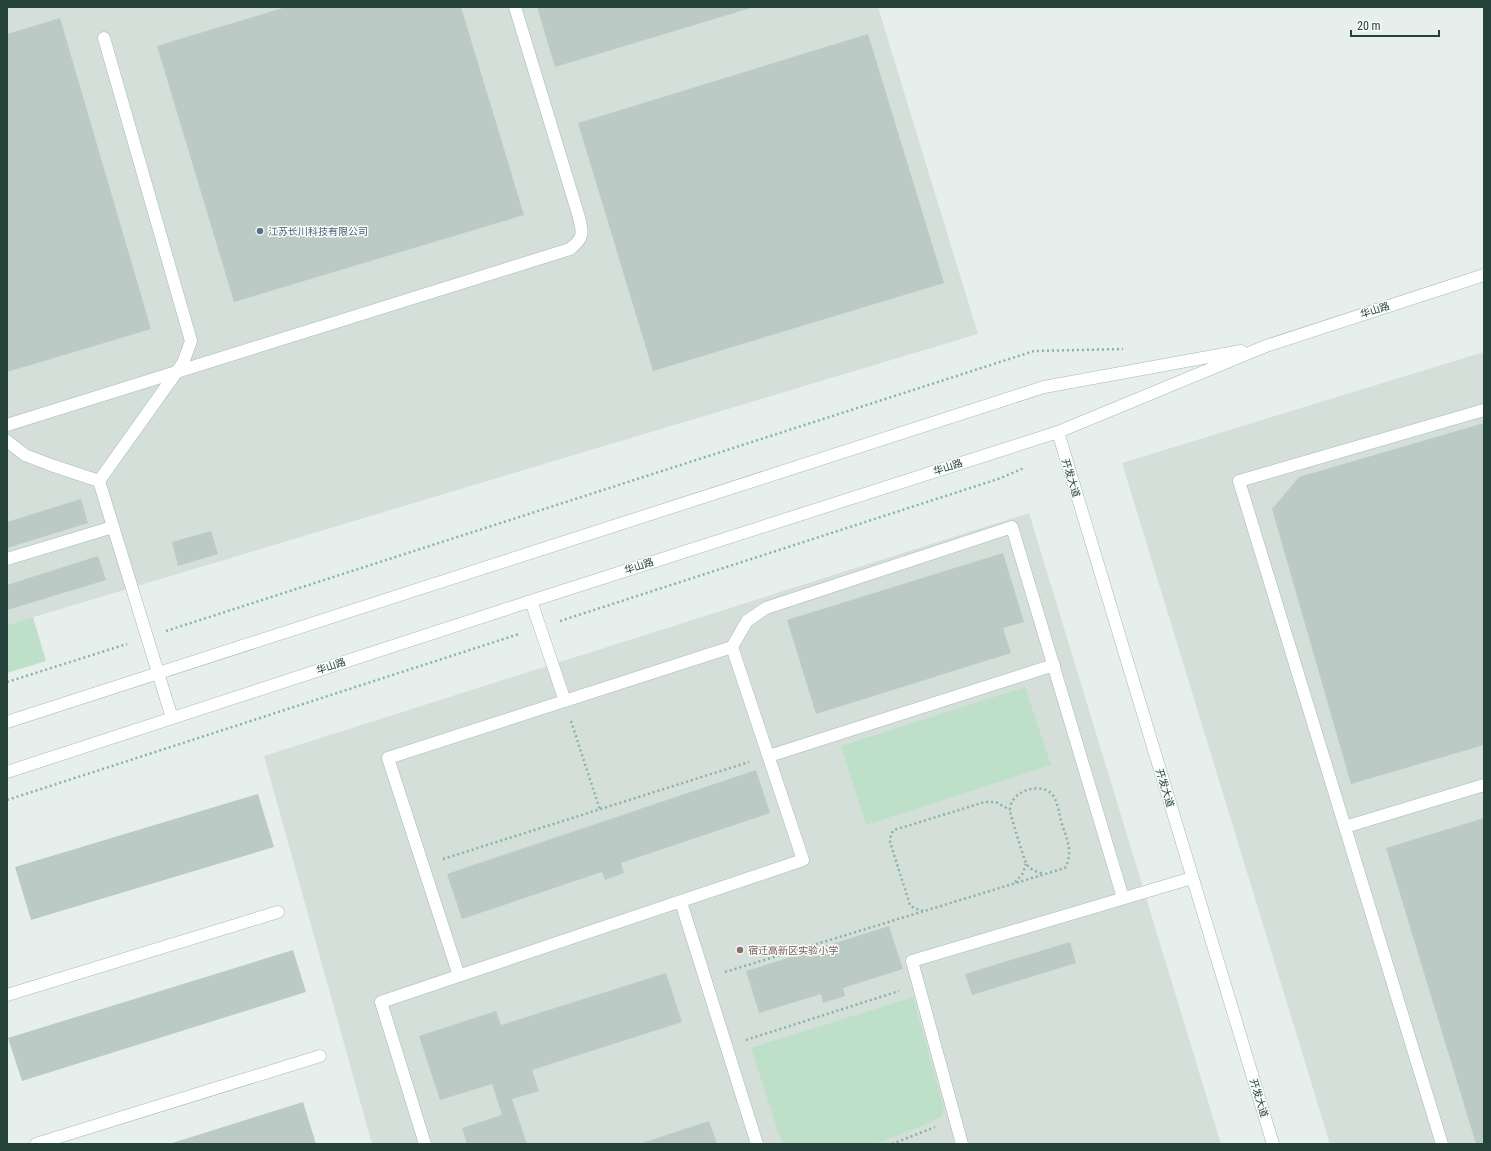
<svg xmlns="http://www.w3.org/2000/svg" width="1491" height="1151" font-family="'Roboto Condensed','Noto Sans SC',sans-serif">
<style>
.built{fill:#d4dfda}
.green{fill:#bfe0c8}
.building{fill:#bbcac4}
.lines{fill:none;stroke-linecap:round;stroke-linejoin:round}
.minor-casing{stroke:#a8b8b2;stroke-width:13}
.path{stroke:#86b3a5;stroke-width:2.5;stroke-dasharray:2 3;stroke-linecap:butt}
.minor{stroke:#fff;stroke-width:12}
.service-dot{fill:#5c6f8a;stroke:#f7fbf9;stroke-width:1.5}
.education-dot{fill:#8d6e63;stroke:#f7fbf9;stroke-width:1.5}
.labels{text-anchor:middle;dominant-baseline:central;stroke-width:3;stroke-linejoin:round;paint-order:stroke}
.service-label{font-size:10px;fill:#4e5e75;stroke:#f7fbf9;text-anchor:start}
.street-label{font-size:10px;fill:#24423a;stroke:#f7fbf9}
.education-label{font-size:10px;fill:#785e54;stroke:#f7fbf9;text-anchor:start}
</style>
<rect width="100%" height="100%" fill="#e6efeb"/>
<path class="built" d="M7,7H878L978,334L7,625Z
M1484,352V1144H1330L1122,463Z
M1029,513L1221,1144H372L264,756Z"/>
<path class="green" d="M33,617L46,661L7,673V625Z
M1025,687L1051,765L866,825L841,746Z
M913,997L944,1109L942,1116L927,1124L876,1144H782L751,1048Z"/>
<path class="building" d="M286,7H461L524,215L234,302L157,46Z
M537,7H754L555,67Z
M60,18L151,329L7,372V34Z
M868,34L944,283L653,371L578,123Z
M1484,423V745L1351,784L1272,509L1299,477Z
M81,499L88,523L7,548V522Z
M211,531L218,554L178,566L172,542Z
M1003,553L1024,622L1003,628L1011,653L816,714L787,620Z
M98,556L106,580L7,610V585Z
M756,770L770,813L621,863L624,873L605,880L602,872L462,919L447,874Z
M258,794L274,847L31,920L15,867Z
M1484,818V1144H1476L1386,848Z
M889,926L903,969L843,988L845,996L823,1003L821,994L759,1013L746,971Z
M1070,942L1076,963L972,995L965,974Z
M293,950L306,992L22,1081L8,1038Z
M666,973L682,1022L532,1070L539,1091L512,1099L527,1144H467L462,1128L502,1115L492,1084L440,1100L419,1036L496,1011L501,1025Z
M303,1102L316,1144H169Z
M709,1121L717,1144H639Z"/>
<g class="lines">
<g class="minor-casing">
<path id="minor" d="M7,425L570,249C585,237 583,232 578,214L515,7
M1058,432L1273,1144
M7,441L25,455L51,465L99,481
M99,481L183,363L191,341L104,38
M99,481L172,718
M7,559L113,527
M531,601L565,701
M732,647L747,621L766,608L1012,527L1123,898
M7,722L1044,387L1241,351
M769,756L1054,665
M7,772L531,601L1058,432L1266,346L1484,275
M1345,827L1484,785
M681,902L757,1144
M7,995L278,912
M36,1144L320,1056
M425,1144L381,1002L803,860L732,647L388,758L459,976
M962,1144L912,961L1192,878
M1442,1144L1239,481L1484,410"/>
</g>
<path class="path" d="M560,621L1001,478L1024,468
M166,631L1034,351L1123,349
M7,682L127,644
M571,721L600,810
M7,800L519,634
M443,859L749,762
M1015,882L1022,875L1026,864
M923,911L914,908L910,905L890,842L891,834L894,830L985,802H996L1010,810
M725,972L1065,868C1074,851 1066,838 1061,821C1059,813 1058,804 1054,797C1044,780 1010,790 1010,810C1010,814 1024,859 1026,863C1030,870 1037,872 1044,874
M746,1040L899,991
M892,1144L935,1127"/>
<use href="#minor" class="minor"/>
</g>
<circle class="service-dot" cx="260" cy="231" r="4"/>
<circle class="education-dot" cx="740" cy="950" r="4"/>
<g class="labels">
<g class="service-label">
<text x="268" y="231">江苏长川科技有限公司</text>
</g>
<g class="street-label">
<text transform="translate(1375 310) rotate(-18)">华山路</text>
<text transform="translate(948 467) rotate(-18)">华山路</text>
<text transform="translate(1071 478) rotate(73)">开发大道</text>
<text transform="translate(639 566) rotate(-18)">华山路</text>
<text transform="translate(331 666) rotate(-18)">华山路</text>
<text transform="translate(1165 788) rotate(73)">开发大道</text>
<text transform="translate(1259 1098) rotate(73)">开发大道</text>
</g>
<g class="education-label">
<text x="748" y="950">宿迁高新区实验小学</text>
</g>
</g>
<rect width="1491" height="1151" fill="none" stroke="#24423a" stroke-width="16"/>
<path d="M1351 30v6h88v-6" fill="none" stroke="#24423a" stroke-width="2"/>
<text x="1357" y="30" font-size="12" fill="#24423a" stroke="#f7fbf9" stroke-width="3" paint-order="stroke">20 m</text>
</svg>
